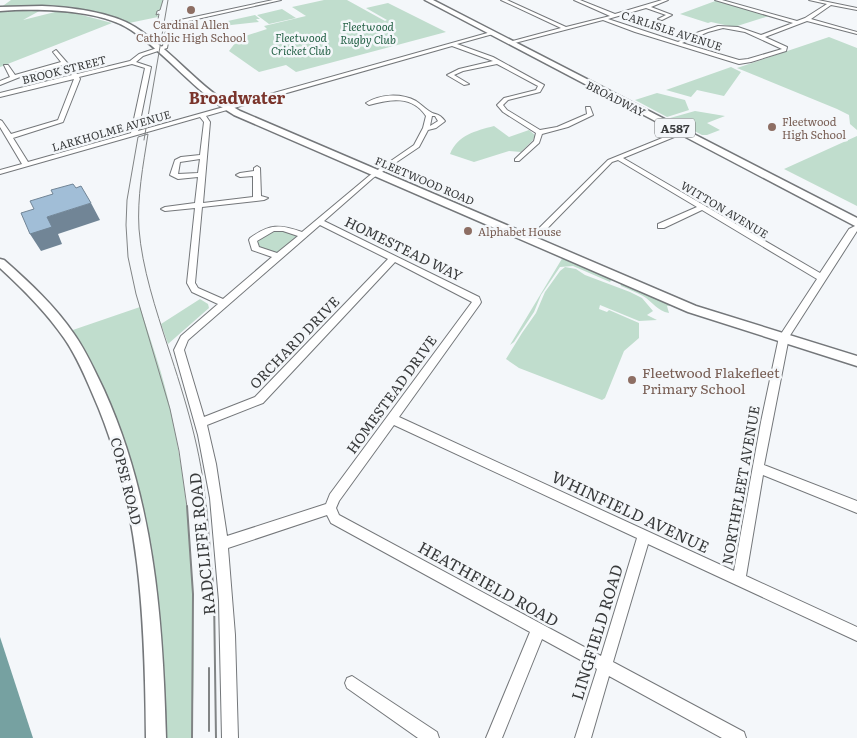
<svg xmlns="http://www.w3.org/2000/svg" width="857" height="738" font-family="Literata,serif">
<style>
.green{fill:#c0ddcd}
.water{fill:#76a1a1}
.lines{fill:none;stroke-linecap:round;stroke-linejoin:round}
.minor-casing{stroke:#74777a;stroke-width:2}
.tertiary-casing{stroke:#74777a;stroke-width:3}
.primary-casing{stroke:#74777a;stroke-width:3}
.minor{fill:#fff;fill-rule:evenodd}
.tertiary{fill:#fff;fill-rule:evenodd}
.primary{fill:#fff;fill-rule:evenodd}
.tram-far1{stroke:#818485;stroke-width:1}
.tram{stroke:#818485;stroke-width:2}
.shaded-wall{fill:#718596}
.building{fill:#a1bed7;stroke:#718596}
.education-dot{fill:#8d6e63;stroke:#f4f7fa;stroke-width:2}
.labels{text-anchor:middle;dominant-baseline:central;stroke-width:5;stroke-linejoin:round;paint-order:stroke}
.far-education-label{font-size:11px;fill:#785e54;stroke:#f4f7fa;text-anchor:start}
.far-park-label{font-size:11px;font-style:italic;fill:#276348;stroke:#f4f7fa}
.far-street-label{font-size:11px;fill:#383a3b;stroke:#f4f7fa}
.shield{fill:#f4f7fa;stroke:#707374;stroke-width:1}
.shield-label{font-size:12px;font-weight:bold;fill:#383a3b}
.street-label{font-size:14px;fill:#383a3b;stroke:#f4f7fa}
.education-label{font-size:14px;fill:#785e54;stroke:#f4f7fa;text-anchor:start}
.far-district-label{font-size:16px;font-weight:bold;fill:#7a342b;stroke:#f4f7fa}
.near-street-label{font-size:16px;fill:#383a3b;stroke:#f4f7fa}
</style>
<rect width="100%" height="100%" fill="#f4f7fa"/>
<path class="green" d="M11,0H163L160,10L157,11L158,17L129,23L73,7L46,5L0,8Z
M324,0H347L385,21L387,20L366,8L388,3L446,32L296,72L286,65L259,72L229,51L239,38L267,29L264,26L306,16L292,7Z
M718,0L772,15L734,27L711,22L708,23L680,14Z
M43,9L23,20L63,10L112,23L0,67V11Z
M282,9L296,18L269,24L257,15Z
M255,15L260,19H256L259,22L231,25L218,30V27L214,24Z
M829,37L857,48V130L850,124L849,115L837,109L737,68Z
M731,67L741,72L724,96L697,90L691,97L666,90Z
M657,93L685,100L689,110L667,117L635,100Z
M695,111L725,116L707,123L720,130L707,135H702L670,118Z
M494,126L509,137L529,130L535,135L533,140L521,152L509,151L474,162L450,154C458,135 475,131 494,126Z
M857,136V206L784,169Z
M281,227L304,235L279,257L255,248L253,240Z
M563,257L612,279L610,282L573,266L560,267L541,295L534,312L514,342L510,345Z
M565,267L576,269L585,275L630,292L642,298L653,311L647,315L657,320L639,321L600,305L599,309L607,312L609,310L639,323V338L624,351L605,398L602,400L519,368L506,359L522,333L536,313L545,292L560,271Z
M620,282L676,305L667,306L669,313C657,311 653,302 643,296C636,292 628,289 621,286Z
M200,299L208,304L209,308L168,344L161,324Z
M140,307C151,342 164,377 171,413C195,520 196,629 192,738H165L164,665L154,560L137,511L127,467L67,332Z"/>
<path class="water" d="M0,637L33,738H0Z"/>
<g class="lines">
<g class="minor-casing">
<path id="minor" d="M273,0H281L175,24L171,27L167,48L143,56L136,62L151,67L138,131L491,32L493,34L457,44L493,57L544,85L540,92L508,100L503,105L507,110L540,130L557,127L587,114L586,107H590L593,115L568,127L542,134L539,143L519,161H515V159L534,141L536,133L503,112L497,105L504,98L536,90L538,86L497,64L463,71L454,75L469,84L464,85L447,75L459,69L493,61L452,46L206,116L210,122L203,203L253,197V176L240,177L236,175L240,173L254,171V168L257,166L260,168L261,196L268,198L264,200L202,207L195,283L198,288L223,299L272,257L252,250L249,240L250,238C270,224 279,224 302,232L369,176L414,145L423,128L426,116C412,95 390,99 369,105L366,103C380,94 401,93 416,101C421,104 424,108 429,111C436,116 438,112 445,121L444,122L436,128L428,130L419,147L373,178L324,221L479,297L481,302L480,304L399,417L734,571L761,422L779,337L817,279L702,210L664,228H658V224L697,207L618,160L612,162L534,242H531L527,240L608,160L682,130L684,131V133L623,158L820,273L849,229L857,225V231L789,337L764,465L857,501V513L763,475L746,576L857,627V641L648,544L613,662L744,732L746,738H722L609,676L591,738H575L597,669L542,639L502,738H486L530,632L331,523L327,515L228,548L235,635L238,738H222L219,601L210,498L198,435L174,350L181,336L218,304L192,292L187,283L195,208L165,211L161,209L165,207L195,203L198,177L178,179L170,175L175,160L181,157L200,155L204,122L200,117L0,174V170L22,164L0,127V120L2,121L11,134L58,120L74,79L0,97V93L72,75L63,65L30,73L0,85V81L10,77L4,65H8L15,75L61,62L53,52L56,50L77,74L130,61L139,54L163,46L167,26L171,22ZM132,64L145,68L131,133L28,162L13,138L63,122L80,79L79,77ZM432,116H435L438,121L430,126ZM200,159L198,173L178,174L180,162ZM320,225L388,259L255,397L204,417L184,350L188,340ZM274,231H283L298,236L277,253L259,247L257,241ZM395,262L472,302L330,494L326,504L227,536L216,464L207,425L263,403ZM394,425L637,538L601,656L339,515L336,508L339,501Z
M501,0H507L566,27L610,16L574,0H580L615,14L662,0H668L651,7L672,15L662,20L658,19L666,15L646,8L608,19L678,42L699,32L718,26L738,27L761,35L793,23L715,0H722L797,21L805,18L827,4L809,0H818L857,8V10L831,5L811,19L857,32V34L807,21L765,37L787,47L786,51L751,62L739,64L635,32L603,20L511,44L509,42L561,28ZM723,28L745,32L782,49L748,59L739,60L682,43L708,32Z
M352,676L437,732L439,738H418L347,688L345,683L347,678Z"/>
</g>
<g class="tertiary-casing">
<path id="tertiary" d="M42,6C69,7 111,12 135,27C173,51 199,88 240,111L696,306L857,356V366L688,312L234,115C194,91 168,55 131,30C100,9 36,8 0,11V7Z
M0,259L4,260C29,282 55,306 74,334C86,351 95,371 104,390C154,500 163,619 166,738H146C145,622 141,503 93,395C85,376 76,355 64,338C46,312 23,289 0,268Z"/>
</g>
<g class="primary-casing">
<path id="primary" d="M425,0H433L857,218V227Z"/>
</g>
<use href="#minor" class="minor"/>
<use href="#tertiary" class="tertiary"/>
<use href="#primary" class="primary"/>
<path class="tram-far1" d="M163,0L160,10L157,11L156,15L159,14L154,40L163,44L164,41
M144,140L168,0
M187,507L179,451L170,409L136,294L128,257L126,225L127,200L138,137L148,134C143,166 137,197 139,229C142,268 156,310 168,347C185,399 202,452 206,507"/>
<path class="tram" d="M187,506L193,594L192,738
M206,506L214,596L216,738
M209,668V731"/>
</g>
<path class="shaded-wall" d="M91,203L100,220L58,234L62,244L41,251L30,234L47,217Z"/>
<path class="building" d="M73,184L76,188L81,186L91,203L47,217L52,227L30,234L21,213L34,209L30,201L53,194L51,190Z"/>
<g class="education-dot">
<circle cx="191" cy="10" r="5"/>
<circle cx="772" cy="127" r="5"/>
<circle cx="468" cy="231" r="5"/>
<circle cx="632" cy="380" r="5"/>
</g>
<g class="labels">
<g class="far-education-label">
<text x="191" y="24" text-anchor="middle">Cardinal Allen<tspan x="191" dy="13">Catholic High School</tspan></text>
<text x="782" y="121">Fleetwood<tspan x="782" dy="13">High School</tspan></text>
<text x="478" y="231">Alphabet House</text>
</g>
<g class="far-park-label">
<text x="368" y="26">Fleetwood<tspan x="368" dy="13">Rugby Club</tspan></text>
<text x="301" y="37">Fleetwood<tspan x="301" dy="13">Cricket Club</tspan></text>
</g>
<g class="far-street-label">
<text transform="translate(672 30) rotate(18)">CARLISLE AVENUE</text>
<text transform="translate(64 69) rotate(-14)">BROOK STREET</text>
<text transform="translate(616 98) rotate(27)">BROADWAY</text>
<text transform="translate(111 130) rotate(-16)">LARKHOLME AVENUE</text>
<text transform="translate(425 180) rotate(23)">FLEETWOOD ROAD</text>
<text transform="translate(725 209) rotate(31)">WITTON AVENUE</text>
</g>
<rect class="shield" x="655" y="118.5" width="40" height="19" rx="4"/>
<g class="shield-label">
<text x="675" y="128">A587</text>
</g>
<g class="street-label">
<text transform="translate(404 248) rotate(26)">HOMESTEAD WAY</text>
<text transform="translate(294 342) rotate(-46)">ORCHARD DRIVE</text>
<text transform="translate(391 394) rotate(-54)">HOMESTEAD DRIVE</text>
<text transform="translate(127 481) rotate(76)">COPSE ROAD</text>
<text transform="translate(740 485) rotate(-80)">NORTHFLEET AVENUE</text>
</g>
<g class="education-label">
<text x="642" y="372">Fleetwood Flakefleet<tspan x="642" dy="16">Primary School</tspan></text>
</g>
<g class="far-district-label">
<text x="237" y="97">Broadwater</text>
</g>
<g class="near-street-label">
<text transform="translate(631 511) rotate(25)">WHINFIELD AVENUE</text>
<text transform="translate(201 544) rotate(-96)">RADCLIFFE ROAD</text>
<text transform="translate(489 583) rotate(29)">HEATHFIELD ROAD</text>
<text transform="translate(596 632) rotate(-73)">LINGFIELD ROAD</text>
</g>
</g>
</svg>
